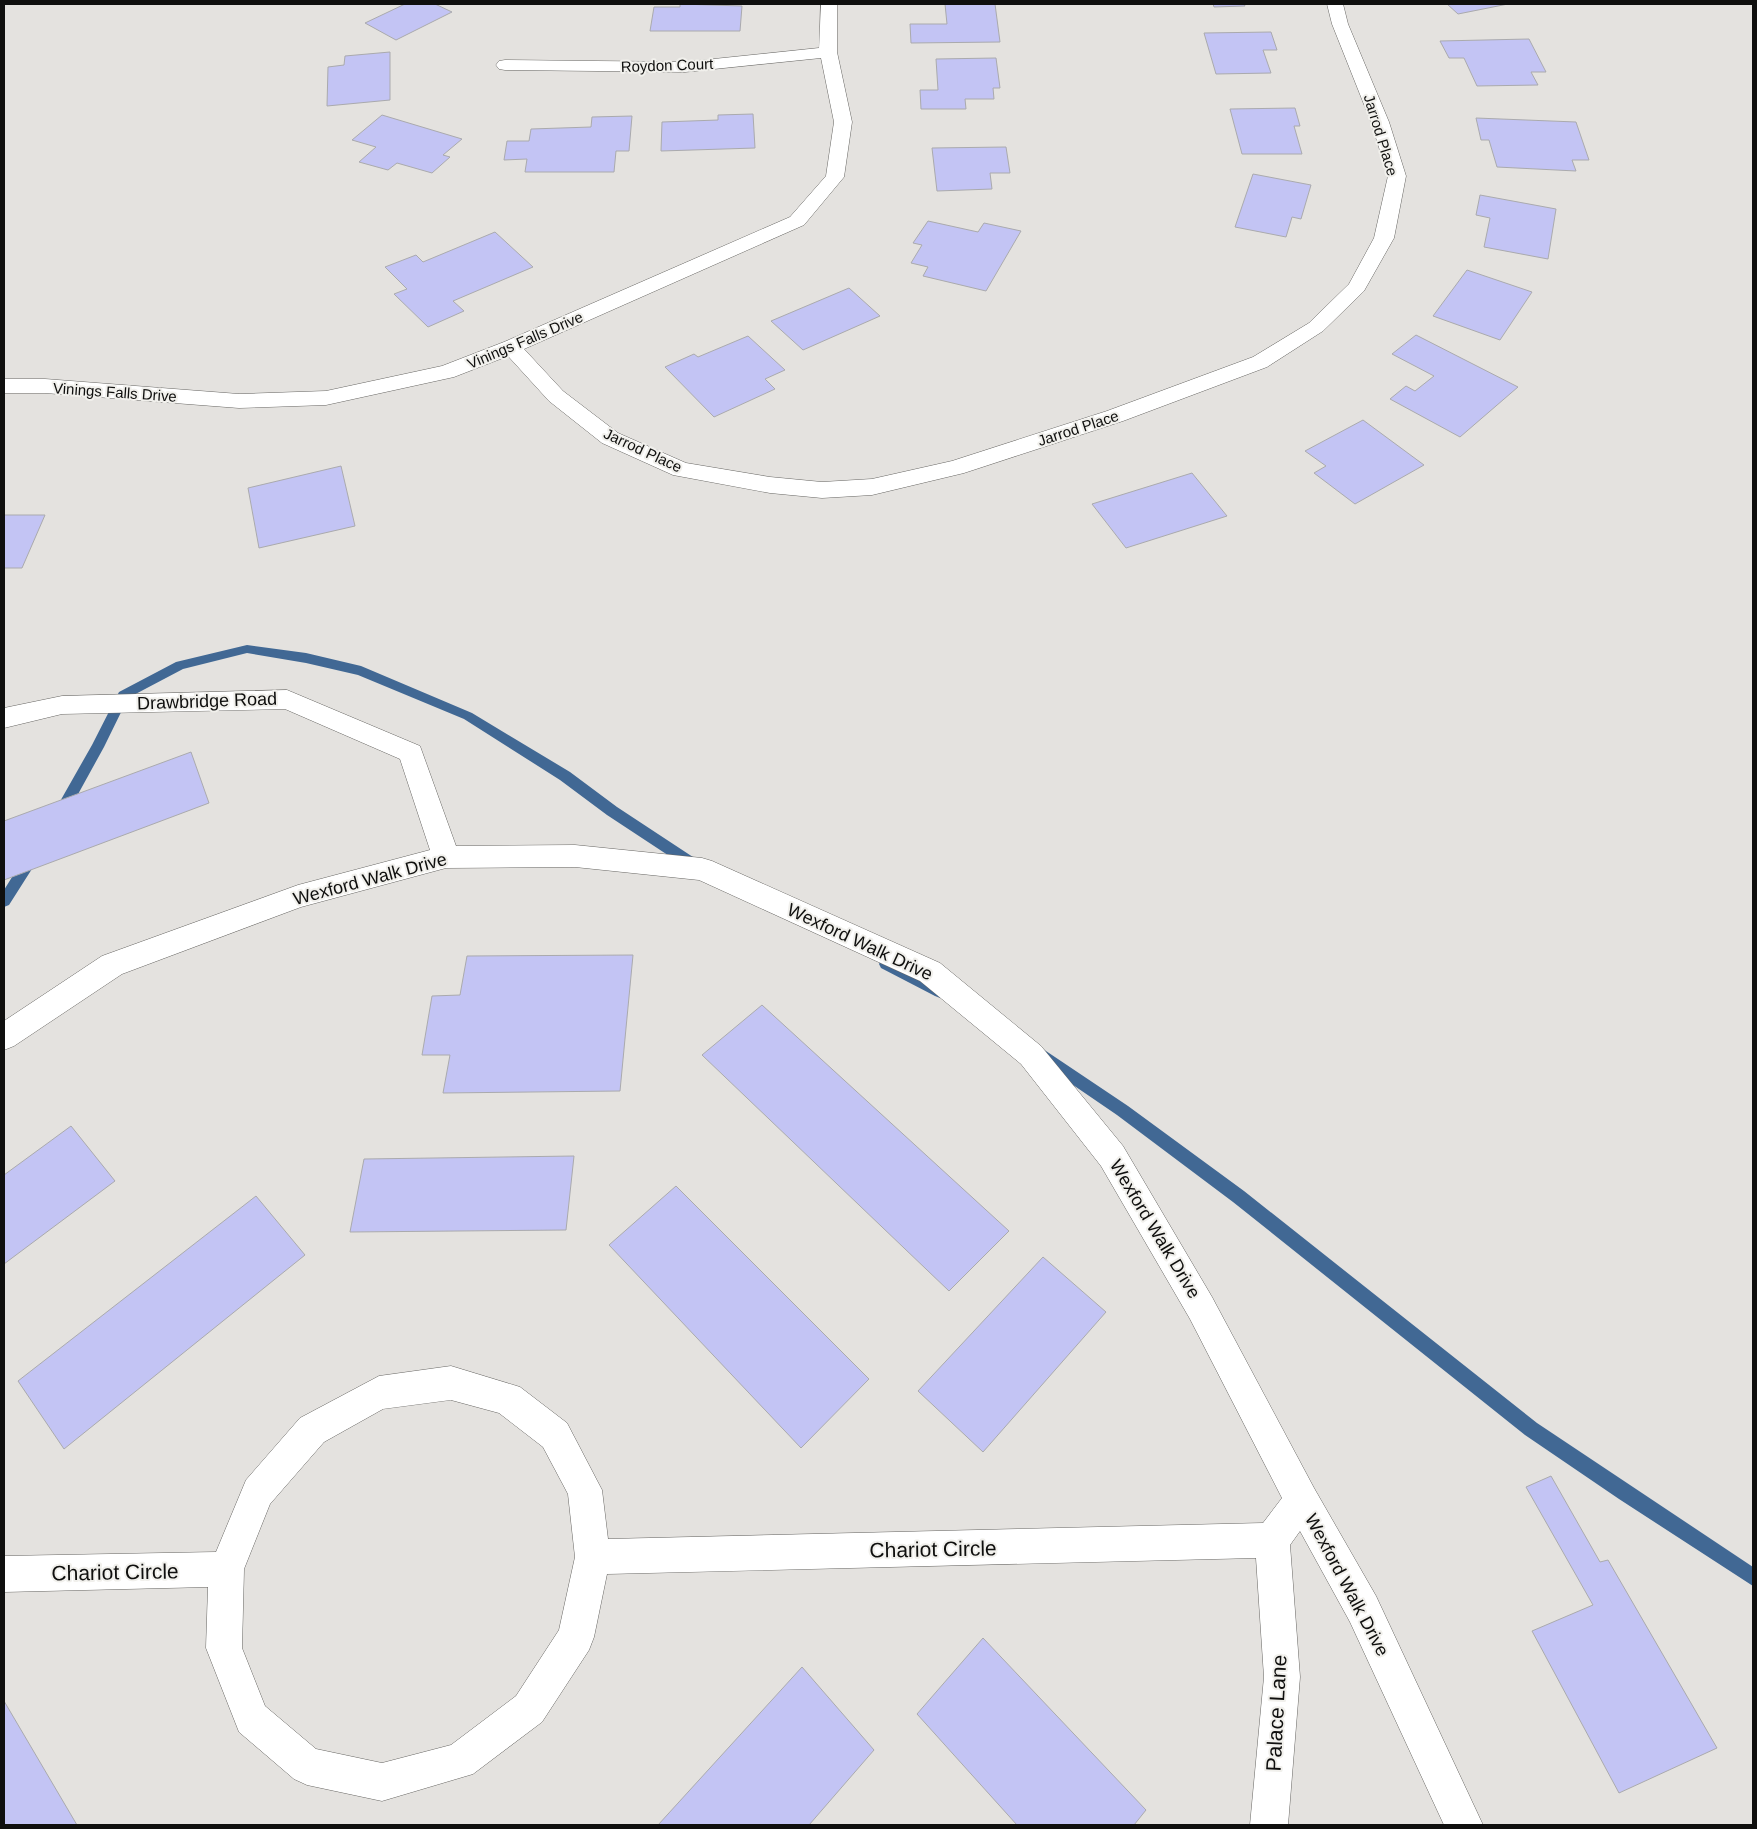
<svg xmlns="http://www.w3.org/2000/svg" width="1757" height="1829" font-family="Helvetica,sans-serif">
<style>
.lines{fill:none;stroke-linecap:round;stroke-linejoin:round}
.stream{fill:#416894;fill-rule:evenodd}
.building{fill:#c3c4f4;stroke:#aaaaad}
.minor-casing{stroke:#686764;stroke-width:1}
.minor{fill:#fff;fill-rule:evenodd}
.labels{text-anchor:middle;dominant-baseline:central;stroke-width:4;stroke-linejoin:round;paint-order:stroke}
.far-street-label{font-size:15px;fill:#0f0f0e;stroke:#f1f0ec}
.street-label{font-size:18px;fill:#0f0f0e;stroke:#f1f0ec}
.near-street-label{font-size:21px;fill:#0f0f0e;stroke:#f1f0ec}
</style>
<rect width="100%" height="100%" fill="#e4e2df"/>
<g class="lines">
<path class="stream" d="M247,645L306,653L361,666L472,713L570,772L617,807L699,861L701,865L699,869H689L607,815L560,780L464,719L358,675L306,663L247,653L183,669L128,698L104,747L66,816H56L54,812L92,745L119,692L176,662Z
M32,852L37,853L39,857L37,861L9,905L4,907V890L27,853Z
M886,958L945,988L947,992L945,996L940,998L935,996L881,968L879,964L881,960Z
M1043,1049L1128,1106L1244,1191L1537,1423L1753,1567V1586L1619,1499L1525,1435L1233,1202L1117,1115L1038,1061L1036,1056L1038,1051Z"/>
</g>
<path class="building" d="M405,4H435L452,12L396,40L365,23Z
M680,4L742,6L740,31H650L654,7H680Z
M945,4H995L1000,42L911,43L910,24H947Z
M1213,4H1244L1245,6L1214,7Z
M1447,4H1508L1458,14Z
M1271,32L1277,50H1263L1271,73L1216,74L1204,33Z
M1529,39L1546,72H1531L1538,85L1477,86L1464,58H1449L1440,41Z
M390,52V100L327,106L328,67L344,65L345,56Z
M996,58L1000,88H993L994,99H965L966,109H921L920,90H938L936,59Z
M1295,108L1300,126H1294L1302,154H1242L1230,109Z
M753,114L755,148L661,151L662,122L718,120V115Z
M382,115L462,139L443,155L450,157L432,173L397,163L388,170L359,162L376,147L352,140Z
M632,116L629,151H616L614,172H525L527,159L504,160L507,141H529L531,129L591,127L592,117Z
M1476,118L1576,122L1589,160H1572L1576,171L1497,167L1489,140H1481Z
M1006,147L1010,173H990L992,189L937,191L932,148Z
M1253,174L1311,185L1301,219L1292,217L1286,237L1235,227Z
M1480,195L1556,209L1548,259L1484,247L1490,218L1476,215Z
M928,221L978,232L984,223L1021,231L986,291L923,276L928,267L911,263L922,245L913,243Z
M495,232L533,267L453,301L464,311L428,327L394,294L407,289L385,267L416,255L423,262Z
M1467,270L1532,292L1500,340L1433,316Z
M849,288L880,316L803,350L771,321Z
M1416,335L1518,387L1460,437L1390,399L1406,386L1415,391L1434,376L1392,354Z
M748,336L785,370L765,379L775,389L714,417L665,367L694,354L698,357Z
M1363,420L1424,465L1355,504L1314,473L1326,466L1305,451Z
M341,466L355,526L259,548L248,488Z
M1192,473L1227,516L1126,548L1092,504Z
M4,515H45L22,568H4Z
M191,752L209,803L4,880V821Z
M633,955L620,1091L443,1093L450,1055H422L432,996L460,995L467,956Z
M762,1005L1009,1231L949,1291L702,1055Z
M71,1126L115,1181L4,1264V1175Z
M574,1156L566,1230L350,1232L364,1159Z
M676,1186L869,1379L801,1448L609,1245Z
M256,1196L305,1255L64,1449L18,1381Z
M1043,1257L1106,1312L983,1452L918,1391Z
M1551,1476L1600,1562L1608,1560L1717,1748L1619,1793L1532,1631L1593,1605L1526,1487Z
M983,1638L1146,1810L1134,1825H1017L917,1714Z
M802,1667L874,1750L809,1825H658Z
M4,1701L77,1825H4Z"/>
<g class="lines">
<g class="minor-casing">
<path id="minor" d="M821,4H837V52L852,122L844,177L804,225L524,349L563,391L618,433L686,463L770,477L822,482L872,479L952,461L1107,411L1253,357L1309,323L1349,284L1374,238L1388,176L1371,122L1332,24L1327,4H1343L1348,24L1389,122L1406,176L1394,238L1364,291L1323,331L1267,367L1123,421L964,473L872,495L822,498L770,493L673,475L602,443L549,401L508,356L454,377L326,405L239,408L45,393H4V379H45L239,394L326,391L442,366L504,342L790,217L826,176L834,122L821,58L685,72L505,70L499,69L496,65L499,61L505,60L685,62L819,48Z
M287,690L420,746L456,846L575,845L702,858L712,861L940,963L1041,1046L1123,1146L1212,1297L1314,1488L1376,1596L1483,1825H1444L1350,1622L1300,1531L1290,1545L1300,1677L1288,1825H1250L1264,1677L1256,1558L607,1574L594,1637L589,1650L542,1722L473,1774L382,1801L307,1785L294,1779L239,1732L206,1648L208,1587L4,1592V1556L216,1552L246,1480L300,1418L379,1376L451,1366L520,1387L567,1423L602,1490L608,1539L1263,1523L1282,1498L1190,1319L1101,1166L1021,1064L920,981L699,880L575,867L446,868L301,907L122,974L14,1046L4,1050V1021L102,956L298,885L430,850L400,759L285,709L62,714L4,728V708L62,696ZM451,1400L499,1413L543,1447L568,1494L575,1557L559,1630L516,1696L451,1745L382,1763L316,1749L265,1706L242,1648L244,1569L270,1504L324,1442L383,1409Z"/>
</g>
<use href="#minor" class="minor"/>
</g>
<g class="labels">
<g class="far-street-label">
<text transform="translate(667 65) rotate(-2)">Roydon Court</text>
<text transform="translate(1381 135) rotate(73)">Jarrod Place</text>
<text transform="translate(525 340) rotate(-23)">Vinings Falls Drive</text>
<text transform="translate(115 392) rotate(4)">Vinings Falls Drive</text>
<text transform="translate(1078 428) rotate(-18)">Jarrod Place</text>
<text transform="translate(643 450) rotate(25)">Jarrod Place</text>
</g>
<g class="street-label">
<text transform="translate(207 701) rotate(-2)">Drawbridge Road</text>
<text transform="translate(370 879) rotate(-15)">Wexford Walk Drive</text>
<text transform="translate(860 942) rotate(25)">Wexford Walk Drive</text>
<text transform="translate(1155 1229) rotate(59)">Wexford Walk Drive</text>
<text transform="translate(1347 1585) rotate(62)">Wexford Walk Drive</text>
</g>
<g class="near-street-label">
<text transform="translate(933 1549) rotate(-1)">Chariot Circle</text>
<text transform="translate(115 1572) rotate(-1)">Chariot Circle</text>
<text transform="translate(1276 1713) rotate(-87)">Palace Lane</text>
</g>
</g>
<rect width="1757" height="1829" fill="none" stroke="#0f0f0e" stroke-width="10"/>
</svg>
